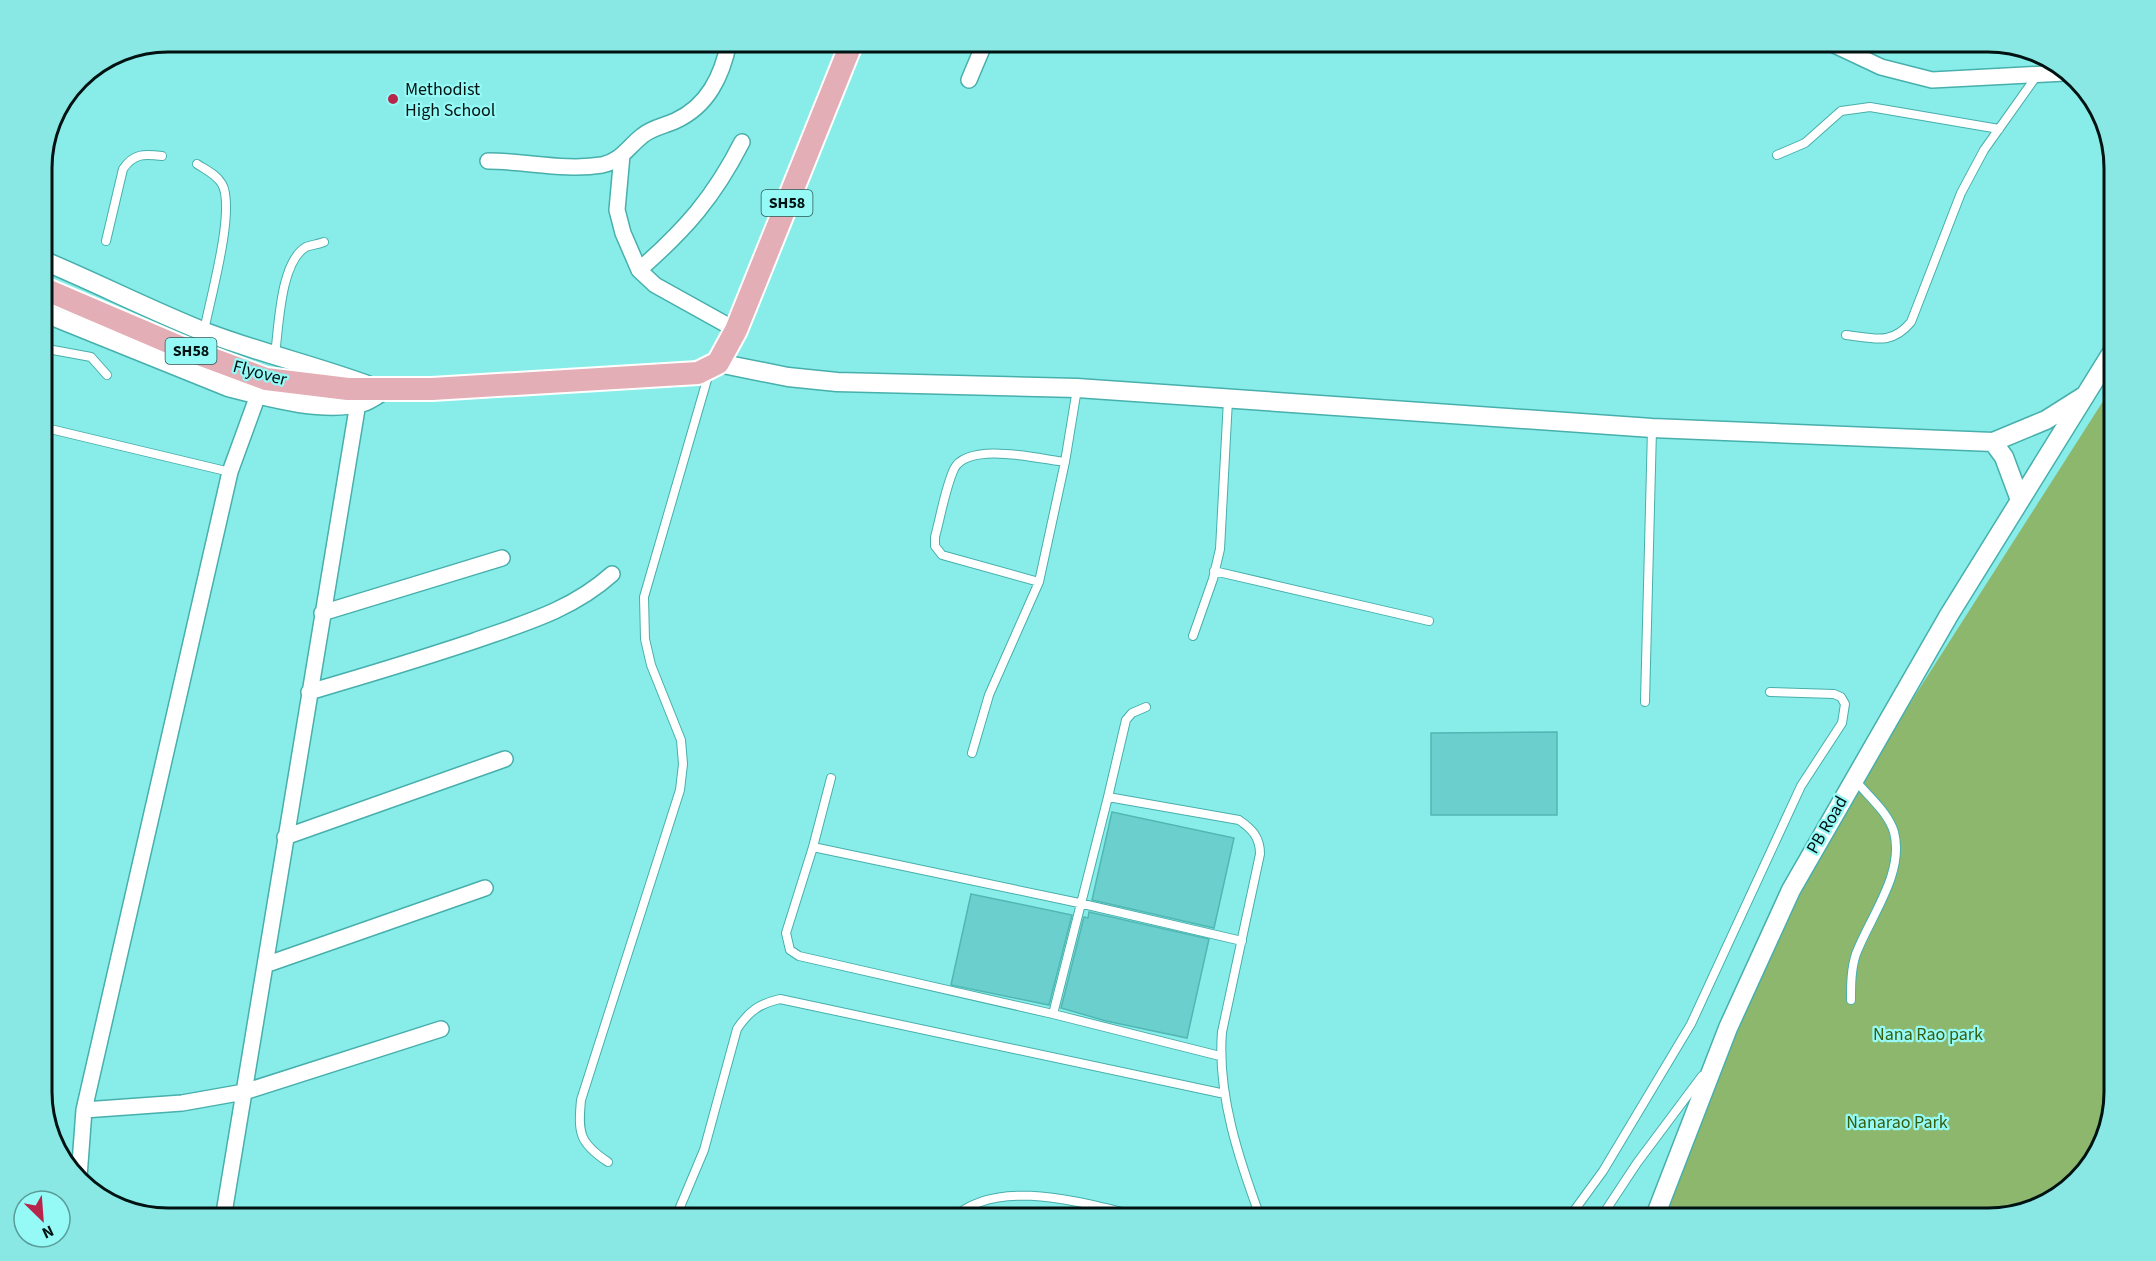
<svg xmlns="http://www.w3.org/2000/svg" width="2156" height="1261" font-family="'Source Sans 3',sans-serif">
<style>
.green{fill:#8db76d}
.building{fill:#6bd0cd;stroke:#50b7b3;stroke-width:1.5}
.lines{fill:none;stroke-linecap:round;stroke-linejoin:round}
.service-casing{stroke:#47afac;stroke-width:10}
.minor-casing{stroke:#47afac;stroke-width:18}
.tertiary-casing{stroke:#47afac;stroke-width:21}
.primary-casing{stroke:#fff;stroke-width:26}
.service{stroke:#fff;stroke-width:8}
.minor{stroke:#fff;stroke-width:15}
.tertiary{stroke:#fff;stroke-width:18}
.primary{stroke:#e3aeb5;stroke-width:22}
.poi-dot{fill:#b7254a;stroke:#95faf6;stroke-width:2}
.labels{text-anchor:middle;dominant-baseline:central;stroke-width:4.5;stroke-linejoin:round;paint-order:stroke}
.shield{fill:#95faf6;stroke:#2d5856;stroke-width:1.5}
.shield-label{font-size:16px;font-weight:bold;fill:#001211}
.poi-label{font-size:18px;fill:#001211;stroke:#95faf6;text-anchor:start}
.street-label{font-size:18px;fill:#001211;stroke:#95faf6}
.park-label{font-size:18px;fill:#385d0d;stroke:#95faf6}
.rim{fill:none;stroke:#001211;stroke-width:3}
</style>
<rect width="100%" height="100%" fill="#88ede9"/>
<path class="green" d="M1929,42H1988L2007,47Z
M2114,384V1093L2097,1156L2051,1202L1988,1219H1649L1785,899Z"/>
<path class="building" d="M1557,732V815H1431V733Z
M1112,812L1234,838L1214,928L1092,900Z
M971,894L1072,915L1049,1005L951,985Z
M1089,912L1209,939L1187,1038L1106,1021L1061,1008L1084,917L1088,918Z"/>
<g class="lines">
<g class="service-casing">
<path id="service" d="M1777,155L1805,143L1841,111L1870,107L1999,129
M197,164C206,170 216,174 222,184C236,209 210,299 204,331
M106,241L123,169C134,153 144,154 162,156
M1846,335C1874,338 1891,346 1911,322L1961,193L1984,150L2038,74
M42,348L91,357L107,375
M275,354C279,327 280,262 306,247C311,245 319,244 324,242
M42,427L230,472
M1214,571L1429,621
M1039,582L942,555L935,546V537C941,515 945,489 954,469C968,441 1040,459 1065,462
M1193,636L1213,579L1220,549L1228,400
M1645,702L1652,429
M972,753L989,695L1039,582L1065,462L1077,389
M831,778L813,847L1079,903L1242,941
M1108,797L1126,720L1132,713L1146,707
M813,847L786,933L790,950L799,956L1053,1014
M1851,1000C1851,985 1851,969 1856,954C1870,917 1905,873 1894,832C1888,812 1868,796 1855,780
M1220,1056L1053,1014L1108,797L1239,820C1252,829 1260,837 1260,854L1222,1032C1217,1094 1239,1160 1261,1219
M608,1162C579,1143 578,1133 581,1100L680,790L683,764L681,740L651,665L645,639L644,597L709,373
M675,1219L704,1150L737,1029C749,1011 759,1004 780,999L1225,1094
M952,1219C1000,1173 1094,1207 1152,1219
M1568,1219L1603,1171L1691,1024L1801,786L1842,723L1845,704L1841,697L1834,694L1770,692
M1600,1219L1637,1163L1702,1076"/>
</g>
<g class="minor-casing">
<path id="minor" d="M1828,42L1881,67L1932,80L2065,73
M969,80L985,42
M622,155L617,210L623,233L639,270L655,285L736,330
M488,161C525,161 565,171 602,165C621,161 628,147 642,136C651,128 664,126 675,121C708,106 722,76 729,42
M639,270C686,229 714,197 742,142
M322,613L502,558
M309,692C364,676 420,659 474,641C525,623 572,610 612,574
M285,837L505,759
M265,965L485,888
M84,1110L182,1103L244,1092L441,1029
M79,1177L84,1110L230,472L258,395
M223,1219L358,403"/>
</g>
<g class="tertiary-casing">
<path id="tertiary" d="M42,260C97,283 150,310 205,332C260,353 316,366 370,386
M42,312L228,387C267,397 324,413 363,402C370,400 377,394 384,391
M718,363L788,377L837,382L1077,388L1652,428L1993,442L2046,420L2084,396
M1993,442L2004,457L2020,500
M1654,1219L1728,1028L1791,890L1949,615L2114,349"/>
</g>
<g class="primary-casing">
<path id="primary" d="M42,288L180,347L266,379L348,389H432L698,373L718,363L736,330L852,42"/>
</g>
<use href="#service" class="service"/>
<use href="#minor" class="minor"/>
<use href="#tertiary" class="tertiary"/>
<use href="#primary" class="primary"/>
</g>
<circle class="poi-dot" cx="393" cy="99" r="6"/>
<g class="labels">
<g class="shield">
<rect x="761.5" y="190" width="51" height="26" rx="4.5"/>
<rect x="165.5" y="338" width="51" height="26" rx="4.5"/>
</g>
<g class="shield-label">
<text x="787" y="203">SH58</text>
<text x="191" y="351">SH58</text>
</g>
<g class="poi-label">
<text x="405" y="89">Methodist<tspan x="405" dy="21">High School</tspan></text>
</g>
<g class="street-label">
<text transform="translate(260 373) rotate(15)">Flyover</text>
<text transform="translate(1827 825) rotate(-60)">PB Road</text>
</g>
<g class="park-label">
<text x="1928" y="1034">Nana Rao park</text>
<text x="1897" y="1122">Nanarao Park</text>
</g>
</g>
<path d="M0 0H2156V1261H0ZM168 52H1988A116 116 0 0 1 2104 168V1092A116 116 0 0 1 1988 1208H168A116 116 0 0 1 52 1092V168A116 116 0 0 1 168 52Z" fill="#89e7e4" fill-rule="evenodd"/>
<path class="rim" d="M168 52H1988A116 116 0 0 1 2104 168V1092A116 116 0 0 1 1988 1208H168A116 116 0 0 1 52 1092V168A116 116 0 0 1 168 52Z"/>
<g transform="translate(42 1219) rotate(155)"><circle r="28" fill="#95faf6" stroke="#599d9a" stroke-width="1.5"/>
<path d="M0-4.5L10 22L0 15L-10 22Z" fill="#b7254a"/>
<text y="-9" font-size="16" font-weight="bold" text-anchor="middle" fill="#001211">N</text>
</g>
</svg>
